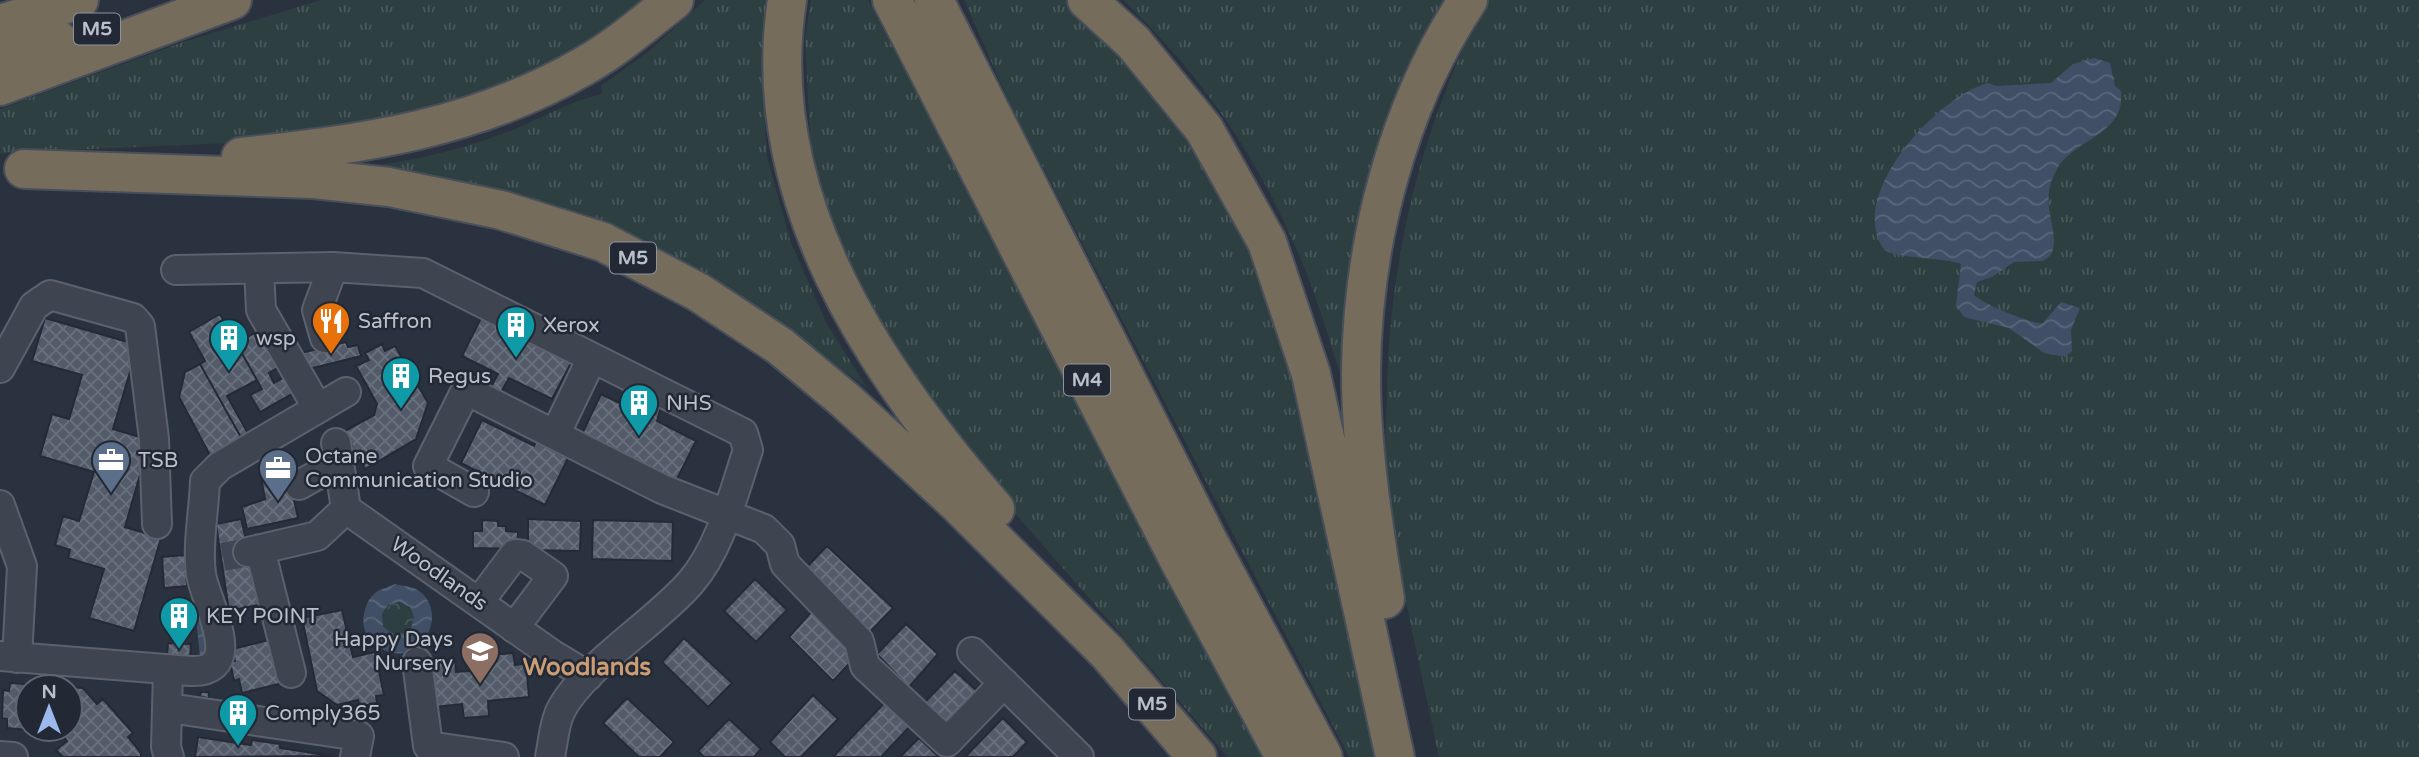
<svg xmlns="http://www.w3.org/2000/svg" width="2419" height="757" font-family="'Varela Round',sans-serif">
<style>
.grass{fill:url(#grass-tufts)}
.forest{fill:url(#forest-crowns)}
.water{fill:url(#water-waves);fill-rule:evenodd}
.building{fill:url(#building-cross-hatch);stroke:#242b37;stroke-width:2;fill-rule:evenodd}
.lines{fill:none;stroke-linecap:round;stroke-linejoin:round}
.minor-tunnel{stroke:#404754;stroke-width:28;stroke-dasharray:28 14;stroke-linecap:butt}
.minor-casing{stroke:#5b626d;stroke-width:32}
.highway-casing{stroke:#484f5a;stroke-width:42}
.minor{stroke:#3e4450;stroke-width:28}
.highway{stroke:#756c5c;stroke-width:38}
.labels{text-anchor:middle;dominant-baseline:central;stroke-width:5;stroke-linejoin:round;paint-order:stroke}
.shield{fill:#222935;stroke:#8c939d;stroke-width:2}
.shield-label{font-size:19px;font-weight:bold;fill:#bac0ca}
.poi-label{font-size:21px;fill:#bac0ca;stroke:#222935;text-anchor:start}
.street-label{font-size:21px;fill:#bac0ca;stroke:#222935}
.quarter-label{font-size:24px;font-weight:bold;fill:#ca9d75;stroke:#222935}
</style>
<defs>
<pattern id="grass-tufts" width="24" height="20" patternUnits="userSpaceOnUse" patternTransform="scale(1.75)"><rect width="24" height="20" fill="#2d3f41"/><path d="M3 7l-1-3M5 7V3M7 7l1-3M15 17l-1-3M17 17v-4M19 17l1-3" fill="none" stroke="#49595b"/></pattern>
<pattern id="forest-crowns" width="20" height="18" patternUnits="userSpaceOnUse" patternTransform="scale(1.75)"><rect width="20" height="18" fill="#2d3f41"/><path d="M2 6a3 3 0 1 1 6 0M12 15a3 3 0 1 1 6 0" fill="none" stroke="#49595b"/></pattern>
<pattern id="water-waves" width="16" height="10" patternUnits="userSpaceOnUse" patternTransform="scale(1.75)"><rect width="16" height="10" fill="#414f66"/><path d="M0 5q4-4 8 0t8 0" fill="none" stroke="#5a677b"/></pattern>
<pattern id="building-cross-hatch" width="8" height="8" patternUnits="userSpaceOnUse" patternTransform="scale(1.75)"><rect width="8" height="8" fill="#535b6a"/><path d="M0 0l8 8M0 8l8-8" fill="none" stroke="#6a717e"/></pattern>
</defs>
<rect width="100%" height="100%" fill="#2a323f"/>
<path class="grass" d="M321,0H649L613,31L531,78L446,110L253,142L0,153V109L183,42Z
M705,0H769L762,70L767,157L791,243L827,324L867,388C748,301 640,224 493,189C448,178 401,175 356,168C407,162 454,152 502,134C536,122 566,102 602,94L601,86L648,52Z
M811,0H868L1262,757H1228L957,447L876,331L822,194L810,137L805,39Z
M964,0H1065L1143,75L1208,158L1279,301L1385,757H1349L1011,106Z
M1123,0H1445L1422,38L1392,108L1349,283L1342,378C1329,340 1318,300 1302,262C1258,157 1205,79 1123,0Z
M1486,0H2419V757H1439C1419,659 1393,560 1386,460C1384,437 1387,414 1387,391C1390,251 1423,125 1486,0Z"/>
<path class="forest" d="M382 619a16 16 0 1 1 32 0a16 16 0 1 1-32 0Z"/>
<path class="water" d="M2094,58L2110,63L2115,86L2121,91C2126,136 2073,138 2056,171C2037,205 2062,232 2051,255L2043,261L2014,262L1992,277L1977,282L1974,295C1981,303 2033,325 2043,323L2061,302L2080,308L2071,330L2072,351L2065,357L2044,353L2009,328L1964,317L1956,305L1961,264C1944,257 1890,259 1883,248C1847,194 1938,96 1988,83L1997,86L2051,83L2073,64Z
M395,584C401,586 411,586 416,589C458,615 409,685 368,637C359,625 364,602 375,593C380,589 389,587 395,584ZM399,602L410,607L414,617L411,628C400,637 393,636 383,626L382,614L388,605Z
M196,618H203L211,637L205,654L200,657Z"/>
<path class="building" d="M220,314L257,380L227,396L250,437L243,441L200,364L205,361L189,332Z
M45,318L138,345L113,429L150,440L125,527L161,538L134,631L89,618L104,569L68,558L70,550L55,545L63,516L79,521L94,472L40,456L52,414L69,419L82,375L32,361Z
M481,318L571,363L552,399L509,378L500,394L490,389L498,374L462,356Z
M264,328L284,364L269,373L274,383L288,375L297,391L260,412L250,395L262,389L236,343Z
M346,342L348,347L358,345L361,356L305,370L301,353Z
M382,344L385,351L395,346L428,403L416,439L365,469L360,460L355,463L347,448L352,446L345,431L374,415L377,404L356,366L369,360L365,353Z
M200,364L243,441L212,459L179,397L185,372Z
M601,394L644,415L654,403L661,407L657,421L696,441L676,481L582,434Z
M482,420L534,446L536,442L568,458L545,505L461,463Z
M275,474L276,479L289,476L298,518L247,529L242,507L265,499L261,477Z
M241,519L262,604L229,611L216,524Z
M528,519L581,521L580,551L528,550Z
M482,520L498,521V526H506V531L518,532V549L473,548V531H482Z
M593,520L673,522L672,561L592,559Z
M827,546L893,608L869,633L804,570Z
M185,555L187,586L164,588L162,557Z
M755,579L787,610L756,642L724,611Z
M342,610L353,657L375,652L384,695L376,696L377,703L360,707L358,700L337,705L317,691L302,618Z
M812,611L858,654L833,681L789,637Z
M906,624L938,654L909,687L877,654Z
M277,638L287,682L242,693L239,679L234,681L230,662L235,661L232,649Z
M684,638L732,683L708,707L662,662Z
M168,643L191,644L190,657L167,655Z
M513,653L515,665L526,663L529,697L488,701L489,716L464,718L462,704L434,707L429,661L455,659L456,672L481,670L480,656Z
M955,671L986,699L955,732L925,702Z
M10,683L83,688L97,704L103,699L133,733L128,737L141,753V757H63L56,750L67,741L61,733L7,728V719L2,718L3,690L9,691ZM28,687H70V729H28Z
M201,692H209V698L200,697Z
M813,695L838,719L801,757H785L770,742Z
M627,698L674,742L660,757H639L603,723Z
M888,699L914,722L881,757H833Z
M1003,718L1027,742L1013,757H965Z
M729,719L761,749L754,757H704L698,751Z
M198,737L251,745L252,740L280,744V748L332,756L195,757Z
M919,738L939,757H900Z"/>
<g class="lines">
<path class="minor-tunnel" d="M223,557L248,552"/>
<g class="minor-casing">
<path id="minor" d="M259,269L261,310L317,407
M176,270L333,267L423,273L743,433L748,450C733,494 721,547 691,582C657,622 583,667 561,710C554,723 553,743 550,757
M325,338L317,310L333,267
M0,368L34,306L50,295L133,318L140,326L154,439L157,524
M555,435L592,358
M336,443L346,509L553,655L588,676
M299,485L339,463
M474,492L428,466L466,390L662,489L764,529L780,545L785,564L859,641L865,666L947,742L1004,683
M0,505L22,566L17,658
M260,549L291,673
M248,552L317,536L346,509
M479,602L515,554L523,555L553,576L514,628
M972,652L1079,757
M0,656L191,671C248,673 205,602 201,574C197,545 204,511 205,481L220,466L346,392
M417,662L428,746L504,757
M168,670L166,747L169,757
M183,710L359,736L355,757
M0,756L13,757"/>
</g>
<g class="highway-casing">
<path id="highway" d="M787,0C757,196 873,369 995,509
M892,0L1179,560L1285,757
M934,0L1208,541L1323,757
M1087,0L1133,42L1204,129L1267,242L1311,374L1395,757
M0,24L79,0
M0,57L58,40
M0,86L232,0
M241,157C364,144 474,129 584,66C616,48 645,23 674,0
M24,169L314,179L389,187L501,210L603,242L698,292L780,346L845,400L958,504L1107,652L1197,757
M1385,599C1373,525 1361,448 1361,373C1362,245 1397,107 1468,0"/>
</g>
<use href="#minor" class="minor"/>
<use href="#highway" class="highway"/>
</g>
<defs>
<g id="restaurant-pin" transform="scale(2.0125)"><path d="M0 17L-7.5 6A9.5 9.5 0 1 1 7.5 6Z" fill="#e8710a" stroke="#222935"/><path d="M-5-6h1v4h1v-4h1v4h1v-4h1v5L-1.5 .5V6h-2V.5L-5-1ZM5-6V6H3V1.5H1.5Q1.5-4 5-6Z" fill="#fff"/></g>
<g id="building-pin" transform="scale(2.0125)"><path d="M0 17L-7.5 6A9.5 9.5 0 1 1 7.5 6Z" fill="#0f9aa8" stroke="#222935"/><path d="M-4-6H4V6H1V3H-1V6H-4ZM-2.5-4.3h1.7v1.8h-1.7ZM.8-4.3h1.7v1.8H.8ZM-2.5-1h1.7V.8h-1.7ZM.8-1h1.7V.8H.8Z" fill="#fff"/></g>
<g id="office-pin" transform="scale(2.0125)"><path d="M0 17L-7.5 6A9.5 9.5 0 1 1 7.5 6Z" fill="#5c6f8a" stroke="#222935"/><path d="M-6-3h4V-5.5h4V-3h4V5H-6ZM-1-4.5V-3h2v-1.5ZM-6 0V1H6V0Z" fill="#fff"/></g>
<g id="school-pin" transform="scale(2.0125)"><path d="M0 17L-7.5 6A9.5 9.5 0 1 1 7.5 6Z" fill="#8d6e63" stroke="#222935"/><path d="M0-5L7-2L0 1L-7-2ZM-4 1L0 2.5L4 1V4Q0 6-4 4Z" fill="#fff"/></g>
</defs>
<g fill-rule="evenodd">
<use href="#restaurant-pin" x="331" y="321"/>
<use href="#building-pin" x="516" y="325"/>
<use href="#building-pin" x="229" y="338"/>
<use href="#building-pin" x="401" y="376"/>
<use href="#building-pin" x="639" y="403"/>
<use href="#office-pin" x="111" y="460"/>
<use href="#office-pin" x="278" y="468"/>
<use href="#building-pin" x="179" y="616"/>
<use href="#school-pin" x="480" y="651"/>
<use href="#building-pin" x="238" y="713"/>
</g>
<g class="labels">
<g class="shield">
<rect x="74" y="13.5" width="46" height="31" rx="5"/>
<rect x="610" y="242.5" width="46" height="31" rx="5"/>
<rect x="1064" y="364.5" width="46" height="31" rx="5"/>
<rect x="1129" y="688.5" width="46" height="31" rx="5"/>
</g>
<g class="shield-label">
<text x="97" y="29">M5</text>
<text x="633" y="258">M5</text>
<text x="1087" y="380">M4</text>
<text x="1152" y="704">M5</text>
</g>
<g class="poi-label">
<text x="358" y="321">Saffron</text>
<text x="543" y="325">Xerox</text>
<text x="256" y="338">wsp</text>
<text x="428" y="376">Regus</text>
<text x="666" y="403">NHS</text>
<text x="305" y="456">Octane<tspan x="305" dy="24">Communication Studio</tspan></text>
<text x="138" y="460">TSB</text>
<text x="206" y="616">KEY POINT</text>
<text x="453" y="639" text-anchor="end">Happy Days<tspan x="453" dy="24">Nursery</tspan></text>
<text x="265" y="713">Comply365</text>
</g>
<g class="street-label">
<text transform="translate(439 574) rotate(35)">Woodlands</text>
</g>
<g class="quarter-label">
<text x="587" y="667">Woodlands</text>
</g>
</g>
<g transform="translate(49 708)"><circle r="33" fill="#222935" stroke="#5f6571" stroke-width="2"/>
<path d="M0-5L12 26L0 18L-12 26Z" fill="#9cb8ed"/>
<text y="-10" font-size="19" font-weight="bold" text-anchor="middle" fill="#bac0ca">N</text>
</g>
</svg>
